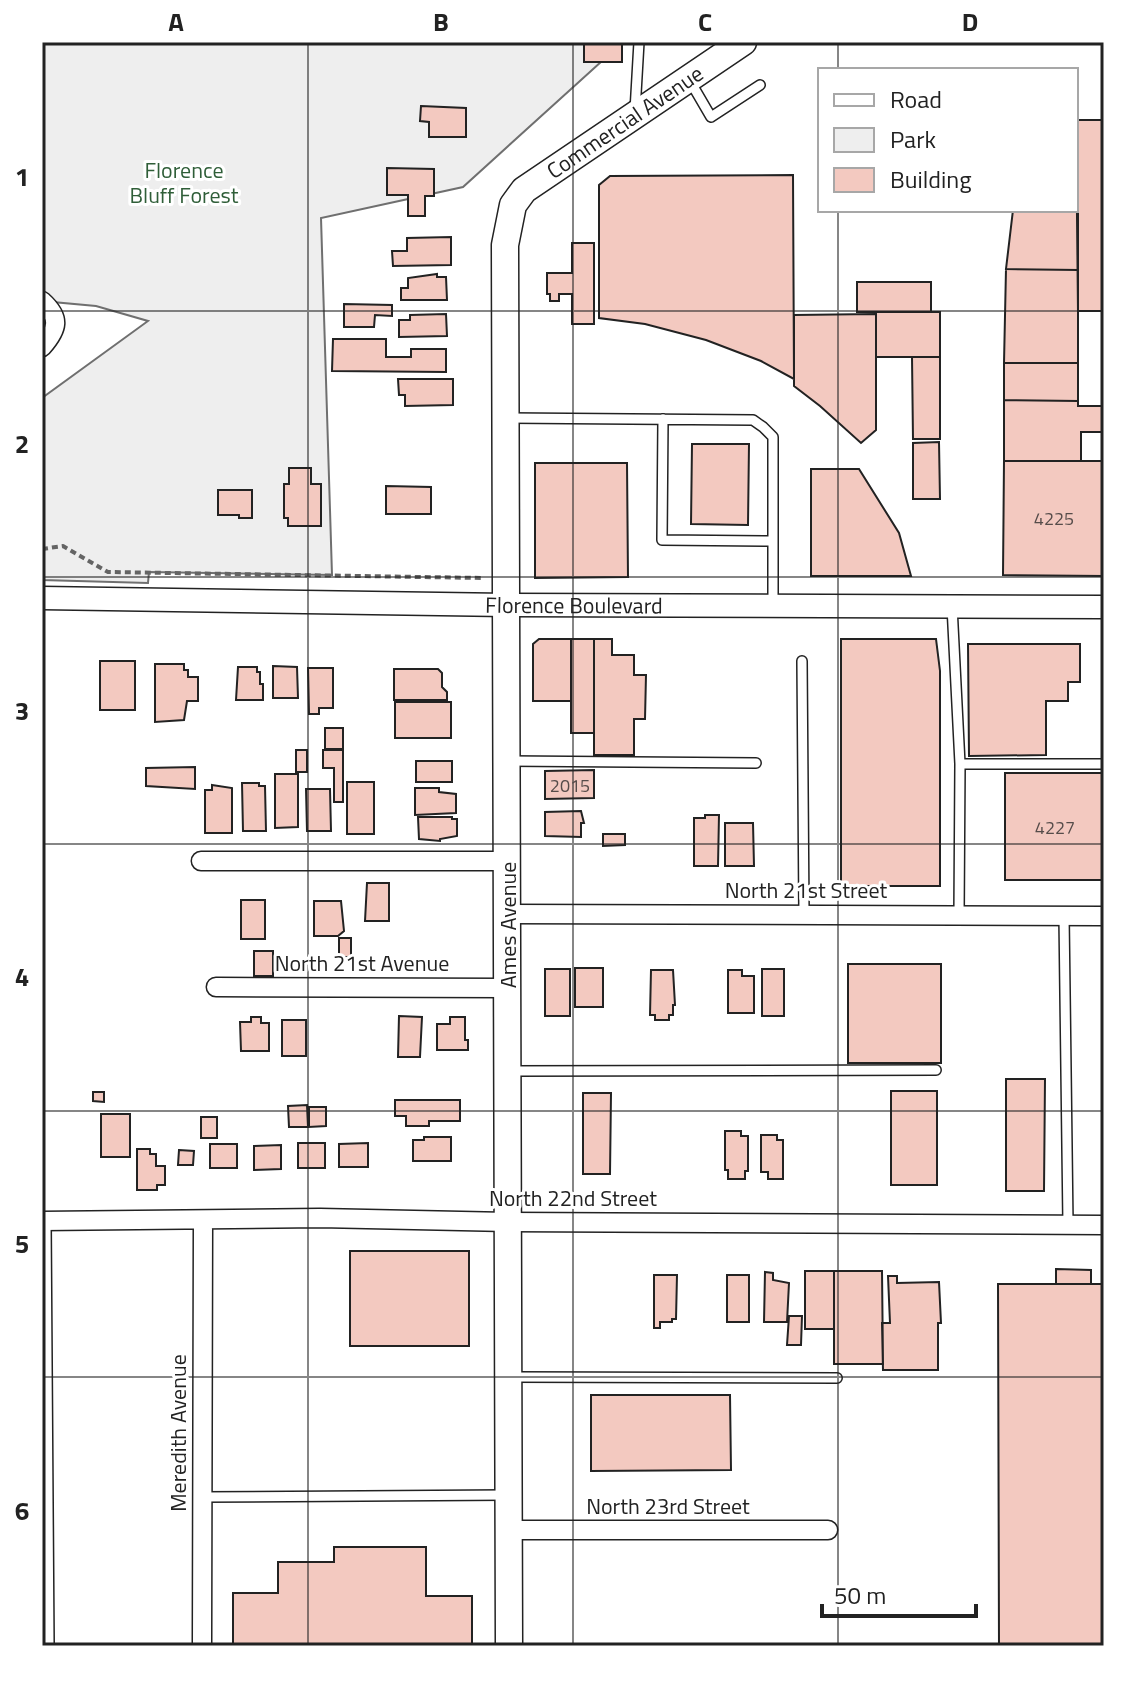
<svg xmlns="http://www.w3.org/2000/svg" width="1146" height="1688" font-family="'Titillium Web',sans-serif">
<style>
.green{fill:#eee;stroke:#6f6f6f;stroke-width:2}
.building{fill:#f3c9c0;stroke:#222;stroke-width:2}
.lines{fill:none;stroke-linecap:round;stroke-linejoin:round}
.service-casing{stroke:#222;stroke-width:12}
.minor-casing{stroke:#222;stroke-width:21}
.tertiary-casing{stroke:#222;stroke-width:25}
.secondary-casing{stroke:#222;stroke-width:29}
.path{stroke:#646464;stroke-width:4;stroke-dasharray:6 4;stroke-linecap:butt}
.service{stroke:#fff;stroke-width:9}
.minor{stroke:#fff;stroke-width:18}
.tertiary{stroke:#fff;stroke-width:22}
.secondary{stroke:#fff;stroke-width:26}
.grid{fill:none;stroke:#222;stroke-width:2;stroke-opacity:0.55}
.labels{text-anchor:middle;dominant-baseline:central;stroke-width:6;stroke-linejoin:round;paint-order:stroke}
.number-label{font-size:18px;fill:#564c4a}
.street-label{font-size:22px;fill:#222;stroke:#fff}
.park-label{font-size:22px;fill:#2f5e38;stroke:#fff}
.neatline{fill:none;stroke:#222;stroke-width:3}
.grid-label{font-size:26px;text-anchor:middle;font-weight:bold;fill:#222}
</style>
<rect width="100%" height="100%" fill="#fff"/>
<path class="green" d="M42,42H623L463,187L321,218L332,575L149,572L148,583L42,580V398L148,321L96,306L42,301Z"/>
<path class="building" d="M584,42H622V62H584Z
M421,106L466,108V137H429V122L420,121Z
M1076,120H1104V311H1078Z
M387,168L434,169V196H425V216H408V195H387Z
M793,175L794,379L761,361L706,340L645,324L599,318V185L610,176Z
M1076,194H1078V270L1006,269L1013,210H1076Z
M451,237V265L393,266L392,251H407V238Z
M572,243H594V324H572V294H559V301H550V294H547V273H572Z
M1006,269L1078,270V363H1004Z
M437,274V277H446L447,300H401V288H408V278Z
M857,282H931V312H857Z
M344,304L392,305V316L375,315L374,327H344Z
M876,312H940V357H876Z
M446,314L447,336L399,337V320H410V315Z
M876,314V430L861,443L820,406L794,386V315Z
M333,339H386V357H411V349H446V372L332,371Z
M912,357H940V439H913Z
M1004,363H1078V401L1004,400Z
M398,379H453V405L405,406V395H399Z
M1004,400L1078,401V406H1104V432H1081V461H1004Z
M939,442L940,499H913V443Z
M692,444H749L748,525L691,524Z
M1004,461H1104V576L1003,575Z
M535,463H627L628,577L535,578Z
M289,468H311V484H321V526H288V518H284V484H289Z
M811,469H859L899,533L911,576H811Z
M386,486L431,487V514H386Z
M218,490H252V518H239V515H218Z
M539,639H571V701H533V644Z
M571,639H594V733H571Z
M594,639H612V655H634V675H646L645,719H634V755H594Z
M841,639H936L940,671V886H841Z
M968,644H1080V682H1068V701H1046V755L969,756Z
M100,661H135V710H100Z
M155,664H184V670H188V677H198V701H187L184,720L155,722Z
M273,666L297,667L298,698H273Z
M238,667H257V672H260V684H263V700H236Z
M308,668H333V708H319V714H309Z
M394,669H438L442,673V687L447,692V700H394Z
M395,702H451V738H395Z
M325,728H343V749H325Z
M296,750H307V772H296Z
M323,750H343V802H334V768H323Z
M416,761H452V782H416Z
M195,767V789L146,786V768Z
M594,770V798L545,799V771Z
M1005,773H1104V880H1005Z
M275,774H298V827L275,828Z
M347,782H374V834H347Z
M242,783H259V786H265L266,831H243Z
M212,785L232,788V833H205V790H212Z
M415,788H439V792L456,794V813L415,815Z
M306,789H330L331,831H307Z
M581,811L584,823H581V837L545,836V812Z
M705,815H719L718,866H694V818H705Z
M418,817H452V819H457V836L440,839V841L419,839Z
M725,823H753L754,866H725Z
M603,834H625V845L603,846Z
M367,883H389V921H365Z
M241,900H265V939H241Z
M314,901H341L344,931L338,936H314Z
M339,938H351V957H339Z
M254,951H273V976H254Z
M848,964H941V1063H848Z
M575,968H603V1007H575Z
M545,969H570V1016H545Z
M762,969H784V1016H762Z
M651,970H673L675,1005H673V1015H669V1020H655V1015H650Z
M728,970H742V976H754V1013H728Z
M399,1016L422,1017L420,1057H398Z
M251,1017H261V1023H269V1051H241L240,1022H251Z
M450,1017H465V1040H468V1050H437V1024H450Z
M282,1020H306V1056H282Z
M1006,1079H1045L1044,1191H1006Z
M891,1091H937V1185H891Z
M93,1092H104V1102L93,1101Z
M583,1093H611L610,1174H583Z
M395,1100H460V1121H429V1126H406V1116H395Z
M307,1105L308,1127H289L288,1106Z
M309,1107H326V1126L309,1127Z
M101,1114H130V1157H101Z
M201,1117H217V1138H201Z
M725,1131H741V1136H748V1171H745V1179H728V1170H725Z
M761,1135H777V1140H783V1179H768V1172H761Z
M424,1137H451V1161H413V1140H424Z
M298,1143H325V1168H298Z
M368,1143V1167H339V1144Z
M210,1144H237V1168H210Z
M281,1145V1169L254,1170V1146Z
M137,1149H150V1154H156V1166H165V1185H157V1190H137Z
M179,1150L194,1151L193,1165H178Z
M350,1251H469V1346H350Z
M1056,1269L1091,1270V1284H1056Z
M805,1271H834V1329H805Z
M834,1271H882L883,1364H834Z
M765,1272L773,1273V1280L789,1283L787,1322H764Z
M654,1275H677L676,1319H672V1322H660V1328H654Z
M727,1275H749V1322H727Z
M888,1276H897V1283L939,1282L941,1323H938V1370H883L882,1323H890Z
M998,1284H1104V1646H999Z
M789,1316H802L801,1345H787Z
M591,1395H730L731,1470L591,1471Z
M334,1547H426V1596H472V1646H233V1593H278V1562H334Z"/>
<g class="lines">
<g class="service-casing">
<path id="service" d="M690,81L711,117L760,85
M635,111L639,42
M508,418L753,420L763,427L773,437V606
M663,419L662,540L773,541
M952,606L960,764L959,915
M802,661L804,914
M508,761L756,763
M960,764H1104
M1064,916L1068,1224
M511,1071L936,1070
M46,1221L49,1646
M513,1377L837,1378
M202,1497L507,1495"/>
</g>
<g class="minor-casing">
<path id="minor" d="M42,301C61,318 58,329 42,347
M201,861H507
M508,914L1104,916
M216,987L508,988
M42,1221L320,1218L508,1222L1104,1225
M509,1530H828
M202,1646L203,1220"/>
</g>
<g class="tertiary-casing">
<g id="tertiary">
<path id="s1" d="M42,598L507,605L1104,607"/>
</g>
</g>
<g class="secondary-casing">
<g id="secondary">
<path id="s2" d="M509,1646L505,245L513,205L524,190L743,42"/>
</g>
</g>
<path class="path" d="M42,549L63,546L108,572L484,578"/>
<use href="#service" class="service"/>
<use href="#minor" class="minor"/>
<use href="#tertiary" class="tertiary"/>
<use href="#secondary" class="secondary"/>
</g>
<path class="grid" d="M308,42V1646M573,42V1646M838,42V70M838,210V1646M42,311H1104M42,577H1104M42,844H1104M42,1111H1104M42,1377H1104"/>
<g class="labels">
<g class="number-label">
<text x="1054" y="518">4225</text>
<text x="570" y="785">2015</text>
<text x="1055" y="827">4227</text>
</g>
<g class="street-label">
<text stroke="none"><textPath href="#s2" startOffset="1582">Commercial Avenue</textPath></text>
<text stroke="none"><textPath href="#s1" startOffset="532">Florence Boulevard</textPath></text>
<text x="806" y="890">North 21st Street</text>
<text transform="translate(508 925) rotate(-90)">Ames Avenue</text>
<text x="362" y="963">North 21st Avenue</text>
<text x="573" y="1198">North 22nd Street</text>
<text transform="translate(178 1433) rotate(-90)">Meredith Avenue</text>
<text x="668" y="1506">North 23rd Street</text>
</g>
<g class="park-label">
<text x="184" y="170">Florence<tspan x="184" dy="25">Bluff Forest</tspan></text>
</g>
</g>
<rect width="1146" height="1688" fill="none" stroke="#ffffff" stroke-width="88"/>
<rect x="818" y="68" width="260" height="144" fill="#ffffff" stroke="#a7a7a7" stroke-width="2"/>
<rect x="834" y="94" width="40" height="12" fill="#ffffff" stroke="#a7a7a7" stroke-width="2"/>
<text x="890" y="108" font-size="24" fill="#222222">Road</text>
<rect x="834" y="128" width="40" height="24" fill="#eeeeee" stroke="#a7a7a7" stroke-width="2"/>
<text x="890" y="148" font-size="24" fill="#222222">Park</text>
<rect x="834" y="168" width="40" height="24" fill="#f3c9c0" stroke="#a7a7a7" stroke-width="2"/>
<text x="890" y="188" font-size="24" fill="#222222">Building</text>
<path d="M822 1604v12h154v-12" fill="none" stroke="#222222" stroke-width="4"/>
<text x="834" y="1604" font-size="24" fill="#222222" stroke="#ffffff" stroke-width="6" paint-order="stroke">50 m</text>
<rect x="44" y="44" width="1058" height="1600" class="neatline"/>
<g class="grid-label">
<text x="176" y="31">A</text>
<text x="441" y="31">B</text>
<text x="705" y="31">C</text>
<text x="970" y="31">D</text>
<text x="22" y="186">1</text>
<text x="22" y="453">2</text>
<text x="22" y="720">3</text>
<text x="22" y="986">4</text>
<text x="22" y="1253">5</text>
<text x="22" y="1520">6</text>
</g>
</svg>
